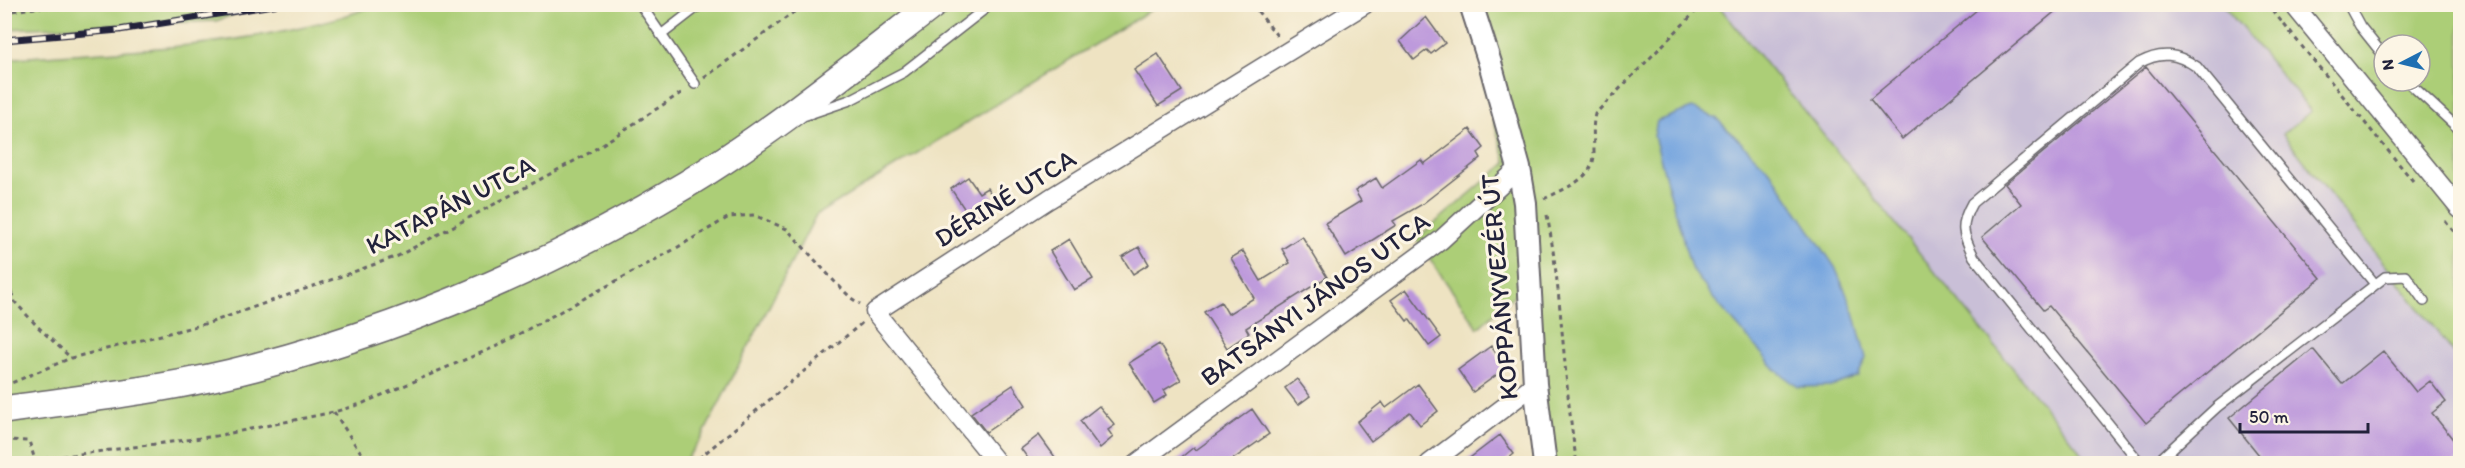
<svg xmlns="http://www.w3.org/2000/svg" width="2465" height="468" font-family="Itim,sans-serif">
<style>
.industrial{fill:#c9bfd7}
.green{fill:#acce77;stroke:#677859;stroke-width:1.5;fill-rule:evenodd}
.water{fill:#76a5df;stroke:#4c648d;stroke-width:1.5}
.building{fill:#ba94db}
.lines{fill:none;stroke-linecap:round;stroke-linejoin:round}
.service-casing{stroke:#69666a;stroke-width:12}
.minor-casing{stroke:#69666a;stroke-width:21}
.tertiary-casing{stroke:#69666a;stroke-width:26}
.primary-casing{stroke:#69666a;stroke-width:30}
.path{stroke:#69666a;stroke-width:3;stroke-dasharray:4.5 4.5;stroke-linecap:butt}
.service{stroke:#fff;stroke-width:9}
.minor{stroke:#fff;stroke-width:18}
.tertiary{stroke:#fff;stroke-width:22}
.primary{stroke:#fff;stroke-width:27}
.rail-casing{stroke:#22223b;stroke-width:7}
.rail{stroke:#fcf5e5;stroke-width:4.5;stroke-dasharray:14;stroke-linecap:butt}
.labels{text-anchor:middle;dominant-baseline:central;stroke-width:6;stroke-linejoin:round;paint-order:stroke}
.street-label{font-size:26px;fill:#22223b;stroke:#fcf5e5}
</style>
<rect width="100%" height="100%" fill="#fcf5e5"/>
<filter id="ink" filterUnits="userSpaceOnUse"><feTurbulence type="fractalNoise" baseFrequency=".0167" numOctaves="2"/><feDisplacementMap in="SourceGraphic" scale="12" xChannelSelector="R" yChannelSelector="G"/><feConvolveMatrix kernelMatrix="1 2 1 2 8 2 1 2 1" color-interpolation-filters="sRGB"/></filter>
<filter id="wash" filterUnits="userSpaceOnUse"><feTurbulence type="fractalNoise" baseFrequency=".008" numOctaves="4" result="noise"/><feDisplacementMap in="SourceGraphic" scale="24" xChannelSelector="R" yChannelSelector="G"/><feGaussianBlur stdDeviation="1.35" result="paint"/><feColorMatrix in="noise" values="0 0 0 0 0 0 0 0 0 0 0 0 0 0 0 0 0 1.4 0 .05"/><feComposite in="paint" operator="in"/></filter>
<g filter="url(#wash)">
<rect width="100%" height="100%" fill="#eee3c2"/>
<path class="industrial" d="M1718,5H2223L2311,111L2283,134L2460,361V463H2090Z"/>
<path class="green" d="M376,4L1159,5L816,215L701,439L683,463L5,464V59C102,51 200,50 296,28C323,22 351,16 376,4Z
M4,5L5,4L260,5L216,21L5,29Z
M1466,5H1718L2090,463H1535L1522,288L1478,328L1416,239L1506,163L1483,83L1489,76Z
M2223,5H2460V361L2283,134L2311,111ZM2384,45H2420V81H2384Z"/>
<path class="water" d="M1692,108L1716,118L1771,172L1835,267L1854,312L1866,358L1858,376L1833,386L1798,387L1776,370L1713,298L1691,268L1654,136L1657,121Z"/>
<g id="blocks">
<path class="building" d="M1984,4H2064L1902,139L1870,99Z
M1426,17L1445,43L1431,54L1427,50L1414,60L1400,41Z
M1158,54L1182,91L1158,106L1134,70Z
M2146,67L2321,278L2146,423L2049,306L2043,310L1982,237L2021,204L2005,184Z
M1470,129L1484,148L1478,153L1481,158L1421,205L1393,221L1396,225L1346,257L1325,223L1361,201L1355,191L1376,178L1382,188L1421,160L1424,164Z
M968,177L979,193L987,188L998,203L972,220L951,189Z
M1302,236L1327,277L1246,328L1249,333L1227,348L1204,312L1221,302L1228,314L1254,298L1231,258L1243,251L1261,281L1290,263L1282,249Z
M1069,239L1093,279L1074,290L1050,251Z
M1139,247L1149,264L1133,274L1122,257Z
M1406,289L1441,337L1429,346L1409,319L1407,321L1391,300Z
M1159,344L1181,380L1164,390L1167,395L1154,403L1129,363Z
M1491,346L1506,368L1473,392L1458,370Z
M2313,349L2342,384L2383,351L2416,392L2430,381L2446,402L2432,413L2460,448V457L2452,464H2248L2259,455L2229,418Z
M1297,379L1310,396L1298,405L1285,388Z
M1418,384L1438,411L1420,425L1410,412L1371,441L1357,422L1382,402L1386,408Z
M1013,385L1026,405L986,432L971,413Z
M1099,406L1115,425L1108,430L1113,437L1100,448L1080,421Z
M1252,409L1269,434L1226,464H1173L1194,447L1196,450Z
M1039,435L1060,464H1032L1021,449Z
M1500,435L1514,454L1502,464H1462Z"/>
</g>
</g>
<g filter="url(#ink)">
<use href="#blocks" fill-opacity="0" stroke="#69666a" stroke-width="1.5"/>
<g class="lines">
<g class="service-casing">
<path id="service" d="M640,4L695,84
M2348,4L2360,26L2384,56
M661,35L701,4
M2407,81L2460,130
M806,115L850,100L904,72L991,4
M2141,464L1974,257C1963,235 1959,226 1972,203L2139,63C2161,51 2177,53 2197,67L2375,284
M2155,464L2217,407L2385,277L2406,276L2424,301"/>
</g>
<g class="minor-casing">
<path id="minor" d="M2293,4L2460,209
M998,464L875,312L1049,199L1365,4
M1136,464L1441,240L1519,168
M1429,464L1535,384"/>
</g>
<g class="tertiary-casing">
<path id="tertiary" d="M1471,4L1490,63L1519,168L1525,203L1535,384L1545,464"/>
</g>
<g class="primary-casing">
<path id="primary" d="M4,410C88,398 173,389 255,367C407,327 552,265 687,184C774,131 854,66 934,4"/>
</g>
<path class="path" d="M1252,4L1278,37
M2267,4L2413,181
M4,12L66,4
M704,78L805,4
M1544,199C1563,189 1595,179 1594,153C1594,139 1592,127 1595,114L1703,4
M1547,215C1563,297 1563,381 1577,464
M2445,221L2460,239
M4,266L14,301L37,326L71,358
M4,386L71,358L212,322L398,256L589,153L684,91
M334,412L358,449L373,464
M4,440L29,441L35,460L216,436L334,412L361,404L497,346L673,250L729,217L754,215L787,229L834,281L851,298L860,304
M692,464L862,323"/>
<use href="#service" class="service"/>
<use href="#minor" class="minor"/>
<use href="#tertiary" class="tertiary"/>
<use href="#primary" class="primary"/>
<g class="rail-casing">
<path id="rail" d="M4,40L119,30L279,4"/>
</g>
<use href="#rail" class="rail"/>
</g>
</g>
<g class="labels">
<g class="street-label">
<text transform="translate(1005 198) rotate(-32)">DÉRINÉ UTCA</text>
<text transform="translate(450 205) rotate(-27)">KATAPÁN UTCA</text>
<text transform="translate(1499 287) rotate(-95)">KOPPÁNYVEZÉR ÚT</text>
<text transform="translate(1315 299) rotate(-36)">BATSÁNYI JÁNOS UTCA</text>
</g>
</g>
<rect width="2465" height="468" fill="none" stroke="#fcf5e5" stroke-width="24"/>
<g transform="translate(2402 63) rotate(263)"><circle r="28" fill="#fcf5e5" stroke="#a5a1a1" stroke-width="1.5"/>
<path d="M0-4.5L10 22L0 15L-10 22Z" fill="#1f6fb2"/>
<text y="-9" font-size="16" font-weight="bold" text-anchor="middle" fill="#22223b">N</text>
</g>
<path d="M2240 423v9h128v-9" fill="none" stroke="#22223b" stroke-width="3"/>
<text x="2249" y="423" font-size="18" fill="#22223b" stroke="#fcf5e5" stroke-width="4.5" paint-order="stroke">50 m</text>
</svg>
